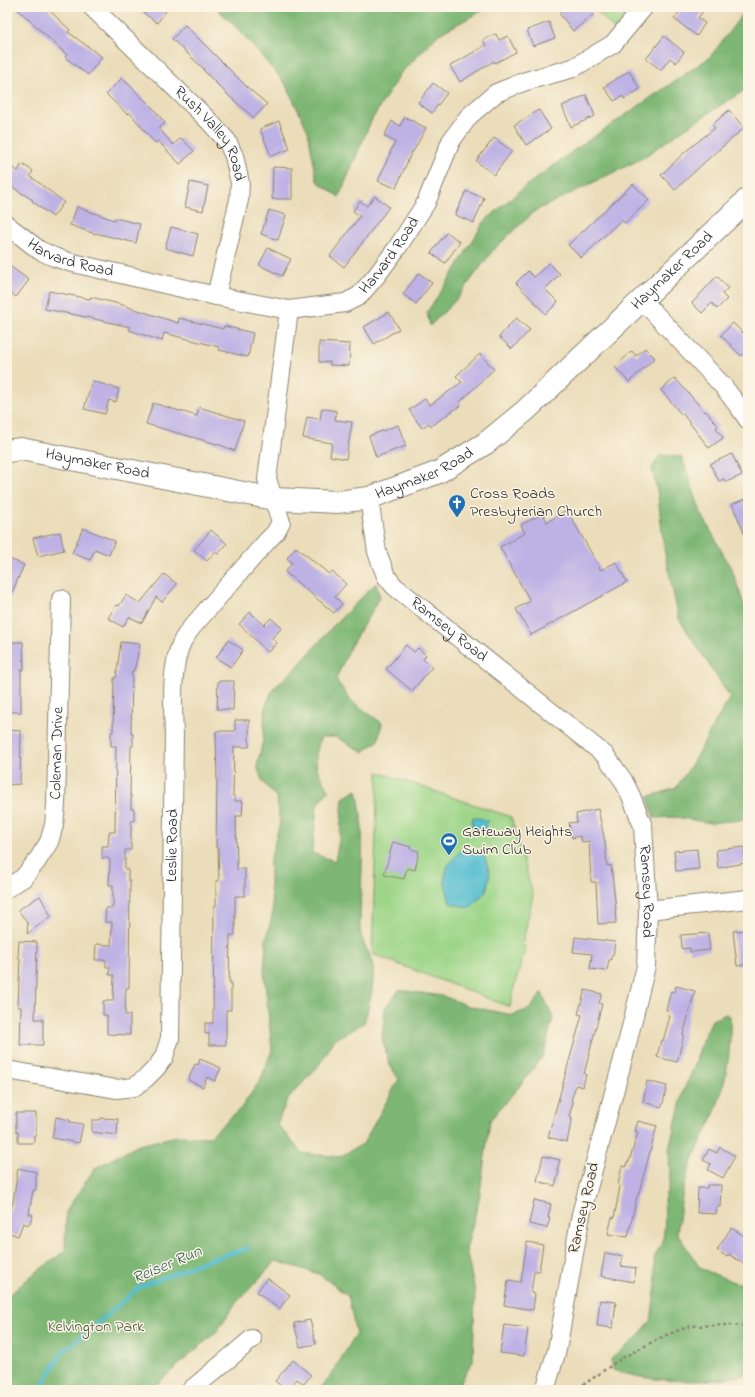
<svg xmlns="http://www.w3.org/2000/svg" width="755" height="1397" font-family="'Indie Flower',sans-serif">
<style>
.green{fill:#9ed689;stroke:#64805a}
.forest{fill:#7eb775;stroke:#547150}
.water{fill:#54bed1;stroke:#40747e}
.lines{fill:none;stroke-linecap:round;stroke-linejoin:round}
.stream{stroke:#54bed1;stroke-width:4}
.building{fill:#beb2e5}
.minor-casing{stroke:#8b8472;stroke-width:20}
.major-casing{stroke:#8b8472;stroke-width:24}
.path{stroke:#8b8472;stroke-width:2.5;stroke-dasharray:3 3;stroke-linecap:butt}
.minor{stroke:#fff;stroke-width:18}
.major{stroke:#fff;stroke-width:22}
.labels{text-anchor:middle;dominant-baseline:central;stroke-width:3;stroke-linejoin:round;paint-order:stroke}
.street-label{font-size:16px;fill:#2b2b2b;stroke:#fcf5e5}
.poi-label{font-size:16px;fill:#2b2b2b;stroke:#fcf5e5;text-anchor:start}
.park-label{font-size:16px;fill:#485642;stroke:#fcf5e5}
.water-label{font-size:17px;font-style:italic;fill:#395e65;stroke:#fcf5e5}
</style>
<rect width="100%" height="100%" fill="#fcf5e5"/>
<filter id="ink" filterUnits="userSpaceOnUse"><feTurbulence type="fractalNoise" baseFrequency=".025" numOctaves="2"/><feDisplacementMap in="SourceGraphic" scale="8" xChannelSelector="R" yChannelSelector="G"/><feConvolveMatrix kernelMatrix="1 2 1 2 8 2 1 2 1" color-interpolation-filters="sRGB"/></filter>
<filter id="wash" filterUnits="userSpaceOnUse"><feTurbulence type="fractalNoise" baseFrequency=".012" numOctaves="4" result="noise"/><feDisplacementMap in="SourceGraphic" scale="16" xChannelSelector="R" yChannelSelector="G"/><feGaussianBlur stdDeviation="0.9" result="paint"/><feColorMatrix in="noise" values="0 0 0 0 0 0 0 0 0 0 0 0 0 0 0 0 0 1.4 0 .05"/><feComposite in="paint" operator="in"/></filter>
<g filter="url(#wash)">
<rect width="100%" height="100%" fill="#ebddba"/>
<path class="green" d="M593,7H619L626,14L615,30Z
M378,772L511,817L533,895L522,946L526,947L514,987L510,1007L372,954Z"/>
<path class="forest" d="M215,7H489L439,34L400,74L371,121L339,197L317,181L308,131L285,83L237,28Z
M748,7V88L690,125L641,159L535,211L494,249L456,300L430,326L427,312L452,275L484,222L522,189L570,153L710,57Z
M660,455L682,457L701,513L733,572L748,617V819L710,823L676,817L654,818L648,797L676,788L690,767L730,697L679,619L664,549L658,496L652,468Z
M376,583L380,597L372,611L351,645L336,679L350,700L382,723L378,741L363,752L336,737H321C312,764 315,766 329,790L317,806L312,853L335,861L340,835L343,798L357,790C367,836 360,882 360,928C360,941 371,953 373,966C375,985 369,1005 364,1023L335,1039L319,1065L287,1100L277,1124L302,1153L339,1157L363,1144L399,1079L389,1064L382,1038L385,1008L399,990L443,996L468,1006L512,1015L530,1009L542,993L553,1018L543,1056L518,1088L490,1120L479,1200L466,1249L475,1292L473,1361L456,1390H319L330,1377L356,1334L348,1296L319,1274L276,1261L235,1304L217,1331L150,1390H7V1297L31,1276L65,1251L66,1211L95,1168L139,1145L177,1136L209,1137L241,1108L261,1079L272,1050L264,972L266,940L273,912L270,886V860L280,823L277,798L262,781L257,766L263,740L265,707L273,689L299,665L333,626Z
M726,1014L730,1016C731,1045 728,1076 718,1103C710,1129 693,1152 686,1179C681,1196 680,1215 677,1233L700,1268L736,1283H748V1374C738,1376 728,1379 717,1380C683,1382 645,1381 613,1370L611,1359L634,1340L651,1321L656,1285L654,1258L663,1240L665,1220L664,1200L670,1183L669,1149L684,1089L694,1067L702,1041L712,1020Z"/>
<path class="water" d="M473,817L487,820L485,832L471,829Z
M463,848L483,852L490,874L486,891L470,908L450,903L444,880L448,865Z"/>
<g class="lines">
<path class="stream" d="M39,1390L62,1353L140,1287L202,1262L249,1248"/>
</g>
<g id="blocks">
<path class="building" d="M15,7H46L70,30L68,32L102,57L88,75L65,57L67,55Z
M136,7H169L157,23Z
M566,7H587L593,15L573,31L559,13Z
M683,7H706L698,18L705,23L697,36L674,19Z
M549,22L555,38L533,46L527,30Z
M185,25L247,87L267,104L254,118L228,95L203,70L204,69L172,39Z
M496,34L499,40L508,36L516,52L495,63L494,61L460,82L450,66L486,45L483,40Z
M664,36L684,52L676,63L670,58L661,70L646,59Z
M629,71L640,89L624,99L623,96L614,101L604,87Z
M122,78L153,108L165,123L159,128L173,145L181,138L194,151L180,164L158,141L155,143L129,112L127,114L106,94Z
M433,83L447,93L432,113L418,103Z
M586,95L595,116L571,127L562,106Z
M539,110L551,129L526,145L514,125Z
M729,110L744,128L707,160L675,190L661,175L686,151L715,128L712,125Z
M405,117L426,128L413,152L412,151L396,188L378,181L395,142L384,136L392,121L400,126Z
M279,121L290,149L271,156L260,129Z
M494,138L512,151L494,175L476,161Z
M7,164L18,171L22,164L33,171L30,176L64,202L53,217L32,201L33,200L7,184Z
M273,167L292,168V199H272Z
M190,182L208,186L203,211L185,207Z
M633,184L649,200L625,223L621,220L581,258L568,245Z
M466,191L484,198L474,223L455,215Z
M375,196L389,207L344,267L330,256L360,216L353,211L360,201L367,206Z
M77,207L114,220L115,218L140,224L136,243L95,233V234L70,225Z
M269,210L286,215L278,240L261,234Z
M171,227L198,234L193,256L165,248Z
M447,232L460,242L445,263L431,253Z
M268,248L291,259L282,276L259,265Z
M549,263L560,274L545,289L558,302L546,314L516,283L528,271L534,277Z
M7,264L29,280L16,297L7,290Z
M419,273L432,283L416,304L403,294Z
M717,276L728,288L722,294L727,299L717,309L712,303L702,313L692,303Z
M49,291L90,299L91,297L119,304L178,323L179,318L223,329L224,326L253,333L248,357L219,350V347L164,333L162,341L129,330L130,327L86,317L45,309Z
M389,312L399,329L374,344L364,327Z
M516,318L530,330L512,349L499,337Z
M733,323L748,338V350L741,356L721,335Z
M319,342L350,344L349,366L330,365V362H319Z
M645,348L655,358L629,382L615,367L632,351L636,356Z
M480,354L494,369L459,403L461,405L431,426L429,423L422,428L409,410L425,399L430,405L462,382L456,376Z
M675,378L705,412L706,411L718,426L716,428L723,438L709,448L682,413L681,414L661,390Z
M92,381L119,389L116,402L109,400L105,414L84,409Z
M153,403L197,416L199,407L244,421L235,451L220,445L146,424Z
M322,408L336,411L335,420L352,422L346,459L330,456L332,443L303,438L307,417L320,419Z
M398,425L406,446L376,457L369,436Z
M732,454L742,475L726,482L724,479L719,481L710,464Z
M748,498V543L732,504Z
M567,510L601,570L616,562L627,582L531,635L516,609L530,601L500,547L525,533L521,525L543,513L547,522Z
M83,528L115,541L109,555L95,549L90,560L72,553Z
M211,530L227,544L218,554L215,552L207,561L194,550Z
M60,532L64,550L38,556L33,538Z
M296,547L329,574L332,571L346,584L335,597L342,604L334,613L285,572L292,563L287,558Z
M7,558L24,565L7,604Z
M164,574L177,584L162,602L156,597L142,623L129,617L123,627L108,618L116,605L119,606L126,595L140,603Z
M250,612L264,625L271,618L282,628L272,638L277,643L268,652L239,624Z
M228,640L243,650L231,667L216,658Z
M7,642H23L24,670H21V712H7Z
M121,642L140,644L134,671H132L131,734H133V746H131L130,795H131V809H134V821H131V850H125V869L128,870V880H130L129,988H126L125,1015H130V1035L107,1034V1015H103V1001H113L114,975H109L110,967H106V960H95L96,944L111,945L112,922H105L106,908H112L113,907V885H109L110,860L108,858H102V846H108L109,832H115L116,746H111V732H113L114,678H116Z
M406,645L414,652L418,648L426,655L423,659L432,667L412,691L386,669Z
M218,681H234L233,710L217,709Z
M235,720H249V747H234L233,796L235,797V801H243L242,816H236L237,869H245V896H235V935H230L229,982H231V1010H226V1045H209V1033L205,1034V1023H213L214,906H216V881H219L218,848H216L217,785L216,731H235Z
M7,730L21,731L20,784L7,785Z
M598,809L605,842L607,866L611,865L616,909H615L616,923L598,924L596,882H591L589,841L582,842L580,836L572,838L569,823L577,822L576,814Z
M393,842L411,847L410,849L419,851L415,870L407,868L404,879L384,875Z
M744,847L745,863L718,868L716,850Z
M697,849L699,869L676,871L674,851Z
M40,896L51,916L27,934L28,924L18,910Z
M748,930V947L746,948L748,964L737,966L733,931Z
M708,933L710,950L690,952V948L682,949L681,935Z
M575,937L615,942L613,955H611V960H609L607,971L590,969L592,954L573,952Z
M19,941L37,942L35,1019H43V1045H20L21,1007H18L20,958H18Z
M676,986L695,991L683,1035H684L677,1062L657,1057L661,1040L663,1041L670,1016H668L669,1011L666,1010L671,991L675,992Z
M585,990L602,994L599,1003L602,1004L584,1074H586L583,1087L576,1085L571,1101L573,1102L569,1117L572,1118L567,1142L548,1137L582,1015L578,1014Z
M200,1059L221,1068L215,1081L207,1077L203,1087L188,1080L195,1064L198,1065Z
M647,1081L667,1086L662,1107L643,1102Z
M16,1113H36V1136L34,1135V1143H18V1132H16Z
M56,1117L70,1120V1122L83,1124L79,1143L52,1138Z
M101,1118L118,1119L117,1135L92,1132V1120H100Z
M638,1121L657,1126L638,1196H637L628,1237L608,1234L612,1217L614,1218L619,1192L620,1186L618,1185L622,1166L626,1167L627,1162H629L638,1132L635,1131Z
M720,1147L735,1156L723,1178L708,1170L711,1164L703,1160L709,1149L717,1153Z
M543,1156L560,1160L557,1170L559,1171L555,1186L537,1181Z
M18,1168L36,1172V1190H33L29,1214L33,1215L29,1225L23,1223L18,1236L7,1232V1218L13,1203Z
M707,1185H721L720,1207H717L716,1214L697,1213L698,1188H707Z
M534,1200L551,1204L548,1218H550L547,1228L529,1224Z
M731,1228L748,1238V1267L729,1254L727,1257L717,1250Z
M527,1242L543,1245L539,1271H534L531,1293L535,1294L533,1310L504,1305L508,1280L521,1282Z
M605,1253L623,1256L621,1266L636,1268L634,1282L601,1276Z
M267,1278L290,1295L279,1309L257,1292Z
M600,1300L616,1302L613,1328L597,1326Z
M310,1320L316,1344L300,1347L294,1323Z
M504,1325L528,1328L524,1356L500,1353Z
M293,1360L311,1375L304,1384L297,1379L288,1390H286L275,1381Z"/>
</g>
</g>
<g filter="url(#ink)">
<use href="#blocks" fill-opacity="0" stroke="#8b8472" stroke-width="1"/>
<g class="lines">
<g class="minor-casing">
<g id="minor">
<path id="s1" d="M92,7L208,120L227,141L234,156L240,183L239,200L216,296"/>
<path id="s2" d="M7,225L39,250L54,257L69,262L216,296L289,310L345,303L359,296L377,275L397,248L426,203L451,141L469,116L496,93L526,81L573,68L613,44L644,7"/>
<path d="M643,301L723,386L739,407L748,420"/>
<path id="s3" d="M369,498L377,552L386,576L394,586L605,755L623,780L631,796L643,826L648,910L646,966L626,1048L581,1214L557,1350L545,1390"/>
<path id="s4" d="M7,888L23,878L37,861L49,842L54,825L56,805L61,599"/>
<path d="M648,910L748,899"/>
<path id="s5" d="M7,1070L116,1089L134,1087L146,1078L156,1068L164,1057L170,1038L174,735C173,708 170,664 183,640C186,635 189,631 192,627L267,541L275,533L281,522L267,479L289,310"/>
<path d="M191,1390L252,1339"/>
</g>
</g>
<g class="major-casing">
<g id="major">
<path id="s6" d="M7,451L21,449L274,499L337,502L369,498L439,472L486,443L525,411L748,199"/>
</g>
</g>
<path class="path" d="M583,1385L622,1358L664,1336L690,1326L728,1325L748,1326"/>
<use href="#minor" class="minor"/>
<use href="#major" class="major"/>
</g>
</g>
<defs>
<g id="church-pin" transform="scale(0.9)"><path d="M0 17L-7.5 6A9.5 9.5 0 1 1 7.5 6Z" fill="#1f6fb2" stroke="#fcf5e5"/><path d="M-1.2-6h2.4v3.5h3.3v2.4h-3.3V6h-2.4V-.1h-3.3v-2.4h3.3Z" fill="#fff"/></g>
<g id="stadium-pin" transform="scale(0.9)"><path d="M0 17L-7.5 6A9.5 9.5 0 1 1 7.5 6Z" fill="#1f6fb2" stroke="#fcf5e5"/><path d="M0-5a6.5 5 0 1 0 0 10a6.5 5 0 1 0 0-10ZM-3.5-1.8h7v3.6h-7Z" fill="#fff"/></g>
</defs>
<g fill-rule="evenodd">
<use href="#church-pin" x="457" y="503"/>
<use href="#stadium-pin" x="449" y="841"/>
</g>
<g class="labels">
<g class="street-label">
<text stroke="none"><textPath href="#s1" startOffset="175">Rush Valley Road</textPath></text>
<text stroke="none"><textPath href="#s2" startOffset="421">Harvard Road</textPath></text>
<text stroke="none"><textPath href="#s2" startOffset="73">Harvard Road</textPath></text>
<text stroke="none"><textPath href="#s6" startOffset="751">Haymaker Road</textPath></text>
<text stroke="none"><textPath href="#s6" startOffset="92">Haymaker Road</textPath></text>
<text stroke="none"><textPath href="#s6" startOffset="428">Haymaker Road</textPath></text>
<text stroke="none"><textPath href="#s3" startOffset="163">Ramsey Road</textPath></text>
<text stroke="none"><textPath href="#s4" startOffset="153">Coleman Drive</textPath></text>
<text stroke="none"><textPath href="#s5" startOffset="384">Leslie Road</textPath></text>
<text stroke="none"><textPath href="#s3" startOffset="510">Ramsey Road</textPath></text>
<text transform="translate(584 1208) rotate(-77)">Ramsey Road</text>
</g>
<g class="poi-label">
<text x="470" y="494">Cross Roads<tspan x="470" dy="18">Presbyterian Church</tspan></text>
<text x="462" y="832">Gateway Heights<tspan x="462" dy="18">Swim Club</tspan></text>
</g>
<g class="park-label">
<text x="96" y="1327">Kelvington Park</text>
</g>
<g class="water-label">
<text transform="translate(167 1265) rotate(-23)">Reiser Run</text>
</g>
</g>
<rect width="755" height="1397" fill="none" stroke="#fcf5e5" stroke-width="24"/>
</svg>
